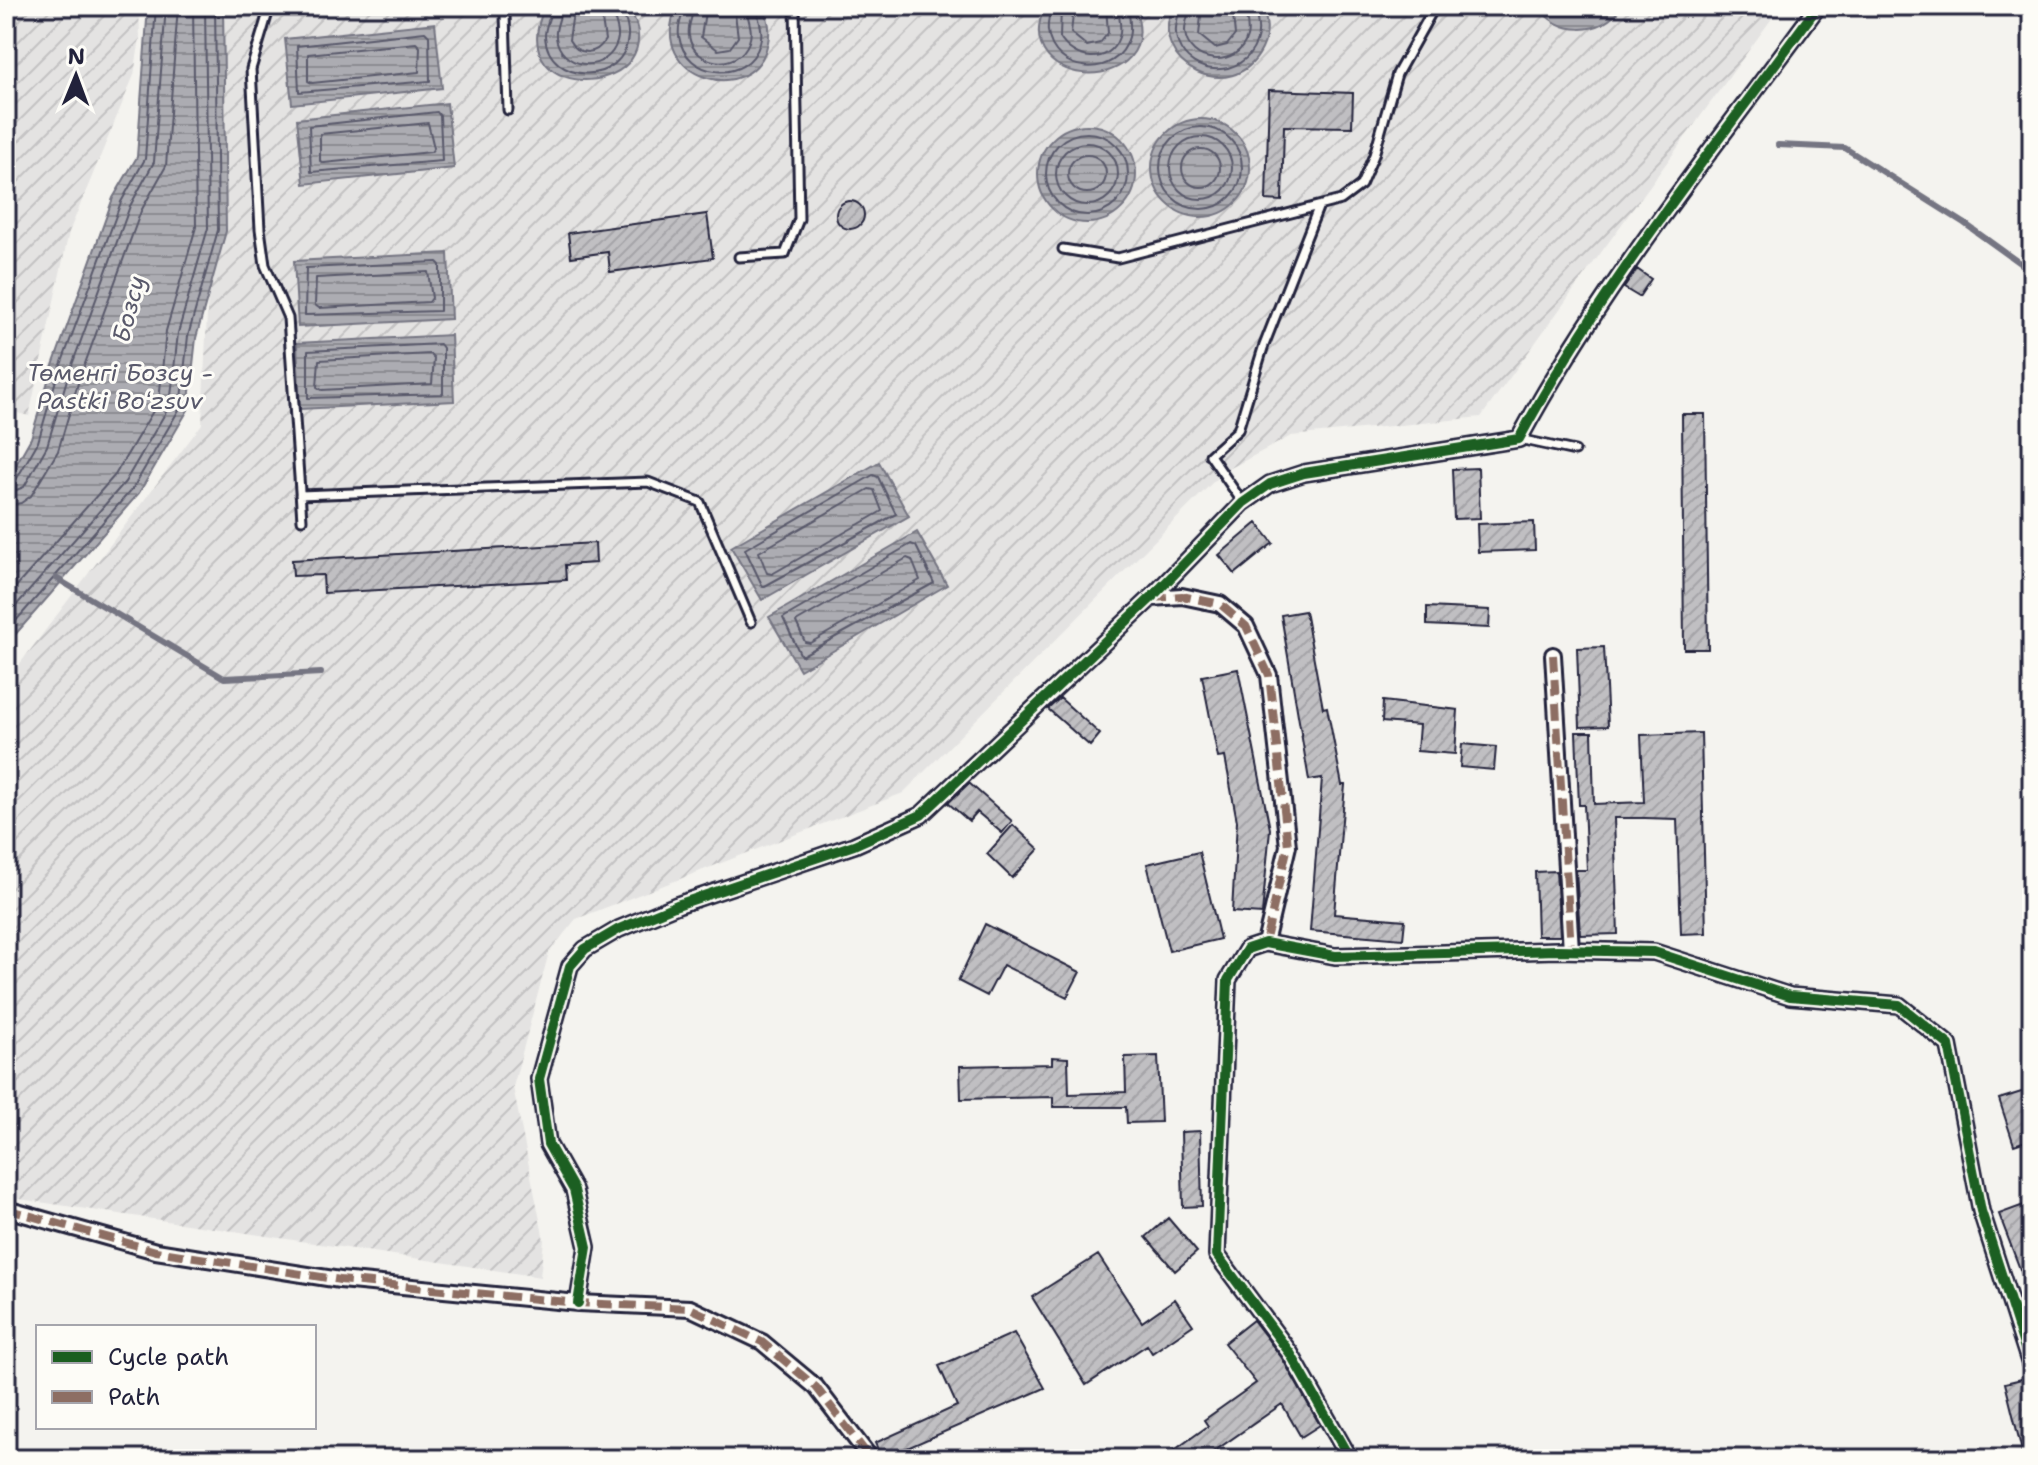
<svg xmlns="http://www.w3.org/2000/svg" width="2038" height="1465" font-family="'Shantell Sans',sans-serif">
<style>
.industrial{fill:url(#industrial-furrows)}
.water{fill:url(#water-rules);stroke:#757582;stroke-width:2}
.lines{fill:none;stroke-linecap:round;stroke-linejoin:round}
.shore{stroke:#59596b;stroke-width:2}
.stream{stroke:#757582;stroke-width:6}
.building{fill:url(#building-hatch);stroke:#22223b;stroke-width:2}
.service-casing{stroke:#22223b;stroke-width:13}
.minor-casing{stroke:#22223b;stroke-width:20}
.service{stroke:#fdfcf7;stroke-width:7}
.minor{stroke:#fdfcf7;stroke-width:14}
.quiet{stroke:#8d6e63;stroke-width:8;stroke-dasharray:16 8;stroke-linecap:butt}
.cycleway-casing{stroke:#fdfcf7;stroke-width:15}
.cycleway{stroke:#1b5e20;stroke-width:10}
.labels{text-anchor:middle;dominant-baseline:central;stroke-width:6;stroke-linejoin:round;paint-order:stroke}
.water-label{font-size:24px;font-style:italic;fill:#59596b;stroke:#fdfcf7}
</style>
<defs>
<pattern id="industrial-furrows" width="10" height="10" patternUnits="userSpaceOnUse" patternTransform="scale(2)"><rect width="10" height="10" fill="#e4e3e2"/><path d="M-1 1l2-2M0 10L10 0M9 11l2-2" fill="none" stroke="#c3c2c3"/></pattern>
<pattern id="water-rules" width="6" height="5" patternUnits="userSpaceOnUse" patternTransform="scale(2)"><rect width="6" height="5" fill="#acacb2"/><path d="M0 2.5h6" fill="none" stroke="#8c8c92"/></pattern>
<pattern id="building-hatch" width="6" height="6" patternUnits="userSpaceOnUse" patternTransform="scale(2)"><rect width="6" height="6" fill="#c0bfc2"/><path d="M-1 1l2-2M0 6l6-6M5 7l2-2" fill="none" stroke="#a5a4a8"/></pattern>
</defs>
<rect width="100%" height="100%" fill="#f4f3ef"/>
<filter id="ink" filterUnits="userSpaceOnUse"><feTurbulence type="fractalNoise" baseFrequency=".0125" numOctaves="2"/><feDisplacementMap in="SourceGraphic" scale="16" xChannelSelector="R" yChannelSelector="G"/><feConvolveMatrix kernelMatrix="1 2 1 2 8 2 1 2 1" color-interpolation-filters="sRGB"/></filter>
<g filter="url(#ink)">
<path class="industrial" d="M6,6H139L140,38L134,75L69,232L29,416L6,410Z
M221,6H1781L1481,417L1291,436L1223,472L903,793L576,919L549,952L513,1087L544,1240L540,1277L6,1197V682L202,424Z"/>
<path class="water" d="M148,6H223L226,231L196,338L188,410L139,493L6,645V482L31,438L51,371L113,198L137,157Z
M545,6H628C682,97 498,112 545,6Z
M677,6H762C769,18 771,29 768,42C755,110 644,80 677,6Z
M1045,6H1134C1171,98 1006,94 1045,6Z
M1173,6H1261C1268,19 1269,35 1262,49C1233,107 1146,66 1173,6Z
M1538,6H1622C1603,37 1557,36 1538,6Z
M435,23L442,88L292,104L285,39Z
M447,103L454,168L304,184L297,119Z
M1152 168a49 49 0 1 1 98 0a49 49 0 1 1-98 0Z
M1038 174a49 49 0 1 1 98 0a49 49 0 1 1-98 0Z
M448,253L451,319L298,327L294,261Z
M451,335L454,401L300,409L297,343Z
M879,462L909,516L762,600L731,547Z
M917,532L947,585L800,670L769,617Z"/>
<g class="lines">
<path class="shore" d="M552,6C551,16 545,25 545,36C548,86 625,86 628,36C629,25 623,16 622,6
M562,6C561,19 553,29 557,42C566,71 608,72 617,42C621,29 612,19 612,6
M574,6L569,40C578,56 596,56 605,40L600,6
M684,6C683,16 677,25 679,36C685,79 748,85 760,43C764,29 758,19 756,6
M694,6C693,17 687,25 689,36C694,67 738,71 749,42C754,29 747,19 746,6
M706,6L701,37L718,50L730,48L738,37L734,6
M1051,6C1050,14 1047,22 1048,31C1053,75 1118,80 1129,37C1132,26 1129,17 1128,6
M1061,6L1060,38C1073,60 1109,67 1119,37C1123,27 1118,17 1118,6
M1074,6L1071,33L1087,46L1100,43L1108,33L1106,6
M1180,6C1178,19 1173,30 1178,43C1191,78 1243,78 1256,43C1261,30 1256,19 1255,6
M1190,6C1189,14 1185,22 1185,31C1187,65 1238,69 1247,37C1250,26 1245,16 1244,6
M1202,6L1199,35L1215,48L1227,45L1235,35L1232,6
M425,32L429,36L430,81L299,92L297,46Z
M416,43L420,47L419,72L312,83L308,81V54Z
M437,112L440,116L442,161L311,172L309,126Z
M428,123L434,148L431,152L324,163L320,161V134Z
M1160 168a41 41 0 1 1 82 0a41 41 0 1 1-82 0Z
M1046 174a41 41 0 1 1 82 0a41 41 0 1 1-82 0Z
M1170 168a31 31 0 1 1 62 0a31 31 0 1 1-62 0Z
M1056 174a31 31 0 1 1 62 0a31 31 0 1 1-62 0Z
M1182 168a19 19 0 1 1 38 0a19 19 0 1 1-38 0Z
M1068 174a19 19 0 1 1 38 0a19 19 0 1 1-38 0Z
M437,262L440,265V311L305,315L306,268Z
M428,272L432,298L429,302L319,308L315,305L316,278Z
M440,344L443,348V394L308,398V351Z
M430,354L434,358L432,384L322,390L317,387L319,360Z
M873,475L878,477L896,514L763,587L745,549Z
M6,484L16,480L38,442L58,373L121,202L145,159L156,6
M869,489L874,490L882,511L772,574L767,573L759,552Z
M6,494L24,487L47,446L68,376L130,206L154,162L166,6
M6,506L21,503L31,496L58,451L79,380L141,211L166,166L178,6
M911,544L916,546L934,583L801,656L783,618Z
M907,558L912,560L920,580L810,643L805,642L796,622Z
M6,598L115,475L159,401L166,331L196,227L193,6
M6,617L125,482L170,405L178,333L208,228L205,6
M6,632L133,488L180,408L188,336L218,230L215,6"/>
<path class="stream" d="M1778,145L1845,148L1964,223L2032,272
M56,578L224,678L321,673"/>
</g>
<path class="building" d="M1269,90L1353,93L1352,127L1284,126L1282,201L1266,200Z
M836 215a14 14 0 1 1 28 0a14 14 0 1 1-28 0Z
M707,214L713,258L610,272L608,252L571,257L568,233Z
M1637,269L1651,279L1639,297L1624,288Z
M1682,414H1705L1708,649H1684Z
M1478,468L1480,518L1454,519L1452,469Z
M1534,522L1535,550L1478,552L1477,524Z
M1257,523L1273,543L1235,574L1219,555Z
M595,543L596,563L565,565L566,580L324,593L323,575L293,576L292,560Z
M1427,607L1490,610L1489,628L1427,625Z
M1305,611L1323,708L1327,707L1342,785H1345L1334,914L1405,920L1403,939L1310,931L1322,778L1309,780L1281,615Z
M1604,647L1608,726L1580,727L1577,648Z
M1238,669L1270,829L1262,914L1232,912L1237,821L1225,757L1218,758L1202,676Z
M1060,698L1100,734L1090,746L1048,709Z
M1383,701L1458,710L1455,754L1417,751L1419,725L1382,722Z
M1576,732H1592L1594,804L1644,802L1641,735L1701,733L1706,933L1681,934L1677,819L1645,818H1614L1618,934L1580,935L1576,870H1587L1584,805H1579Z
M1462,744L1496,747L1494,770L1460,767Z
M969,783L1012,821L1002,833L977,812L969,821L948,803Z
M1013,825L1039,849L1012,878L987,854Z
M1199,852L1220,939L1169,951L1147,864Z
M1556,871L1560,936H1537L1535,872Z
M985,924L1080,972L1067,997L1003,965L987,996L958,981Z
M1158,1056L1161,1122L1127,1123L1126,1107H1053V1097L961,1099L960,1066L1052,1064V1057L1068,1058L1069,1094L1126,1092L1125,1057Z
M2028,1090L2032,1104V1139L2014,1145L1999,1099Z
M1200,1131L1202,1206L1183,1207L1181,1132Z
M2032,1202V1298H2031L1999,1214Z
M1168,1218L1197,1252L1175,1271L1146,1237Z
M1098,1255L1142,1322L1175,1299L1193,1325L1152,1353L1147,1345L1086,1385L1032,1297Z
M1253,1320L1282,1358L1320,1425L1301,1437L1282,1404L1203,1459H1162L1208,1426L1204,1420L1256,1383L1224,1343Z
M1014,1333L1045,1388L882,1459L875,1443L957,1406L939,1366Z
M2026,1378L2032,1393V1459H2024L2005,1383Z"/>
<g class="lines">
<g class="service-casing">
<path id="service" d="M270,6L251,69L260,229L265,265L288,318L302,520
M500,6L505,14L508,110
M1063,249L1118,258L1341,200L1361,185L1374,155L1397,74L1435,6
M739,257L785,254L799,219L795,6
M1519,439L1575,451
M300,495L648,482L700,502L751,622
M1243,503L1210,455L1238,430L1263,348L1318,208"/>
</g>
<g class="minor-casing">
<path id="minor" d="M1151,598L1182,596L1220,604L1246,626L1269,675L1288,846L1265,943
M1553,655L1571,950
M6,1209L156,1251L340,1280L578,1303L690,1308L762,1342L816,1387L871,1459
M578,1303L587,1247L574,1190L548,1144L539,1079L570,966L585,949L619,929L677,905L854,845L921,815L1151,598L1243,503L1270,484L1304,473L1519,439C1602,285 1715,147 1818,6
M1350,1459L1290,1353L1217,1255L1228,980L1247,949L1265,943L1335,956L1557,950L1654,952L1790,996L1899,1005L1949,1045L1981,1211L2032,1370"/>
</g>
<use href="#service" class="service"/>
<use href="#minor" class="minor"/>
<path class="quiet" d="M1151,598L1182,596L1220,604L1246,626L1269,675L1288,846L1265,943
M1553,655L1571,950
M6,1209L156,1251L340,1280L578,1303L690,1308L762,1342L816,1387L871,1459"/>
<g class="cycleway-casing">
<path id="cycleway" d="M578,1303L587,1247L574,1190L548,1144L539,1079L570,966L585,949L619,929L677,905L854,845L921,815L1151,598L1243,503L1270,484L1304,473L1519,439C1602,285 1715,147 1818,6
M1350,1459L1290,1353L1217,1255L1228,980L1247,949L1265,943L1335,956L1557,950L1654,952L1790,996L1899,1005L1949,1045L1981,1211L2032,1370"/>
</g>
<use href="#cycleway" class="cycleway"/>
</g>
</g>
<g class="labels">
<g class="water-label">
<text transform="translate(129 309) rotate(-75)">Бозсу</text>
<text x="120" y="373">Төменгі Бозсу -<tspan x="120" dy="28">Pastki Boʻzsuv</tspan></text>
</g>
</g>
<rect width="2038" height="1465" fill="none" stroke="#fdfcf7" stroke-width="32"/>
<rect x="16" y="16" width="2006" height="1433" fill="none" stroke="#22223b" stroke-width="3" filter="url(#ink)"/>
<rect x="36" y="1325" width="280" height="104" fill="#fdfcf7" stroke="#a5a5ac" stroke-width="2"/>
<rect x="52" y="1351" width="40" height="12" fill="#1b5e20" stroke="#a5a5ac" stroke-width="2"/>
<text x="108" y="1365" font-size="24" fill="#22223b">Cycle path</text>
<rect x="52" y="1391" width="40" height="12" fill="#8d6e63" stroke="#a5a5ac" stroke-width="2"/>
<text x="108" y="1405" font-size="24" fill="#22223b">Path</text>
<g transform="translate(76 76) rotate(1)" stroke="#fdfcf7" stroke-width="6" paint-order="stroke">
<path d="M0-6L14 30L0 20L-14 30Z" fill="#22223b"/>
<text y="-12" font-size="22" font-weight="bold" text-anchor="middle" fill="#22223b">N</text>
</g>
</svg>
